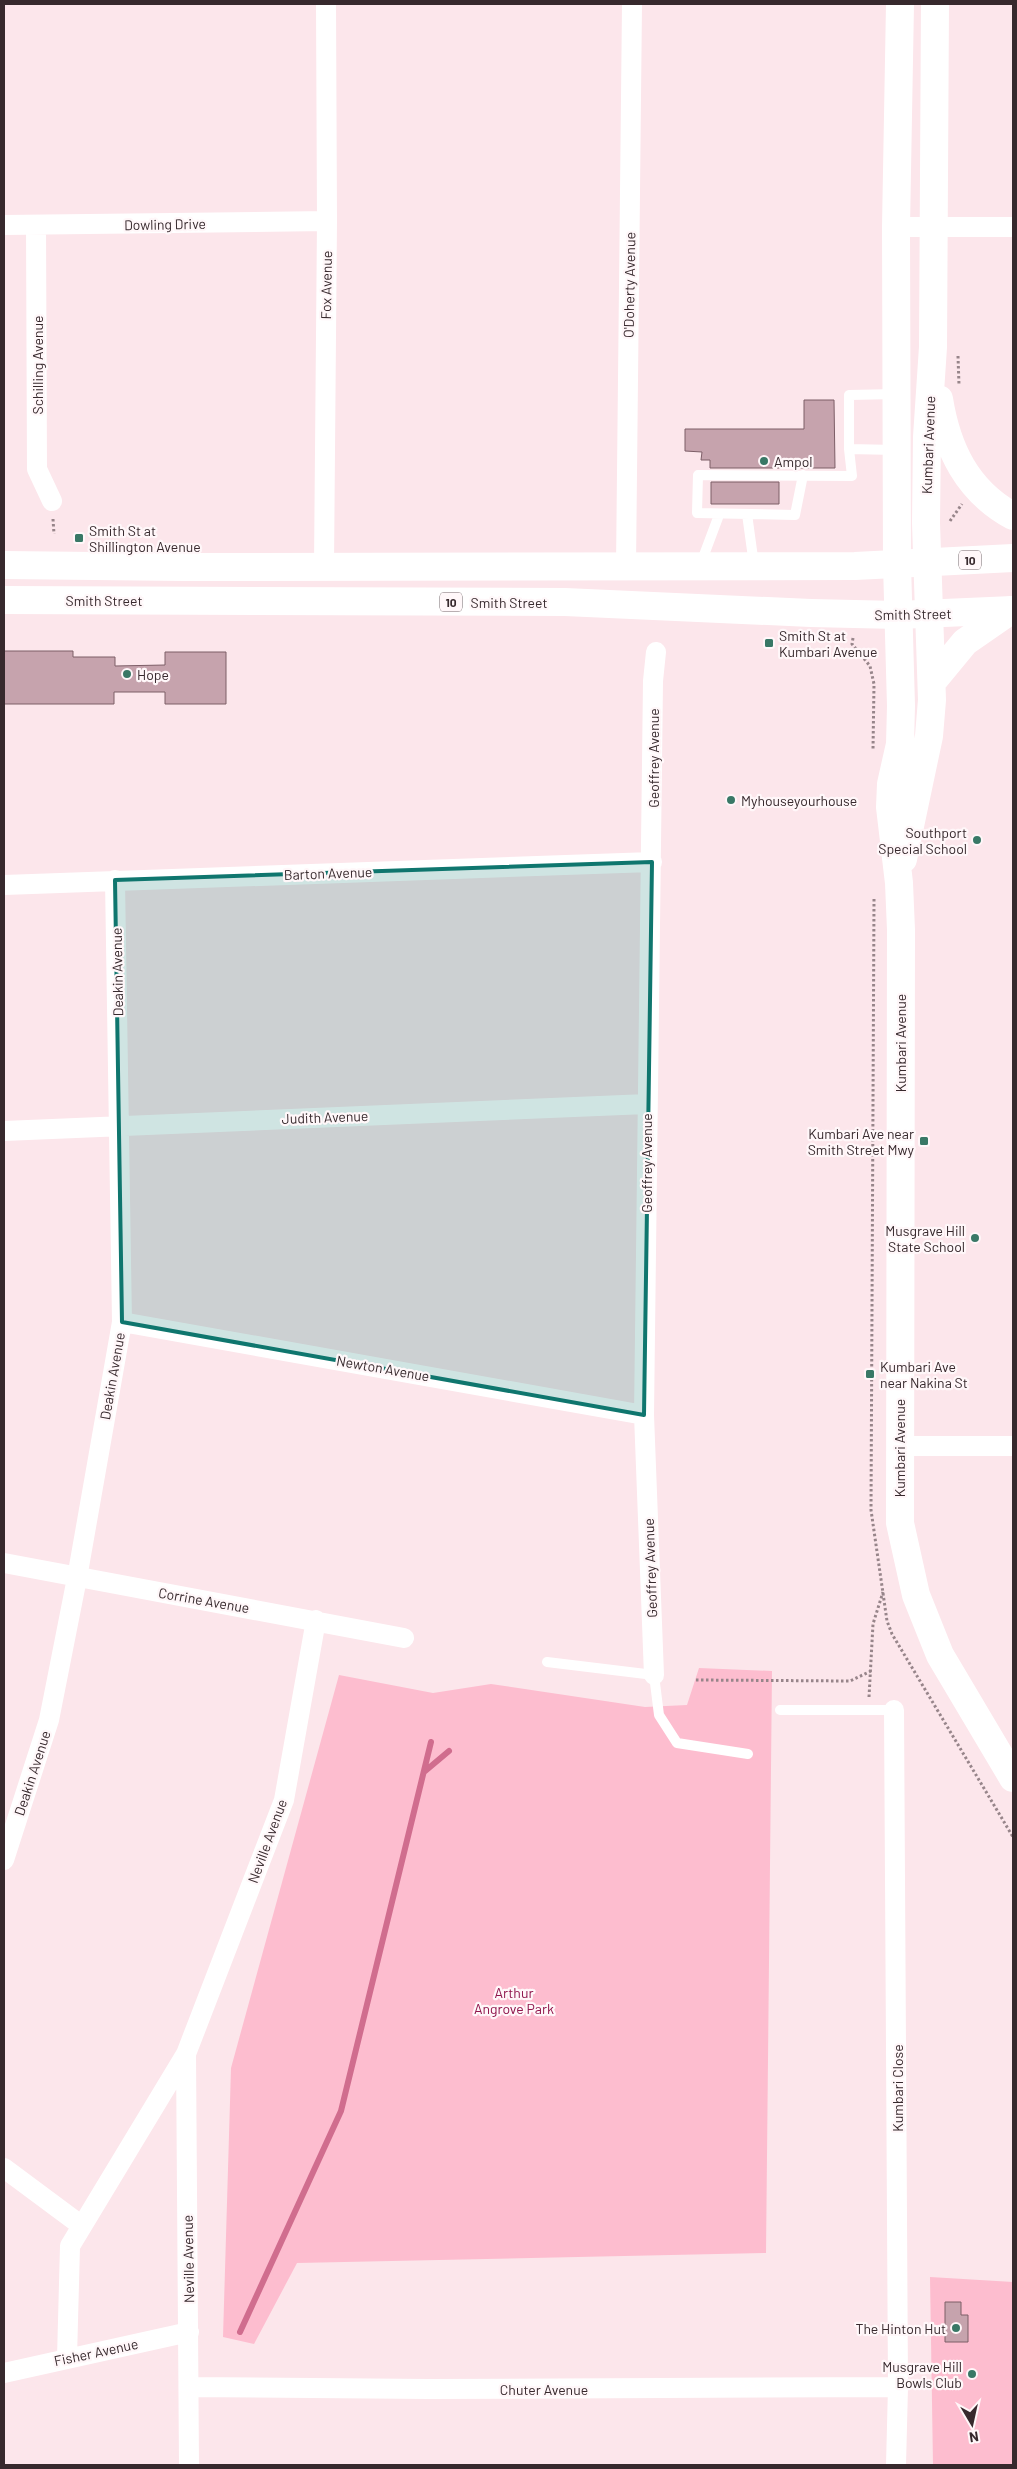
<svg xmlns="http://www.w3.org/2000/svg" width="1017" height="2469" font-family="Barlow,sans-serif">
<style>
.green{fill:#fdbdcf}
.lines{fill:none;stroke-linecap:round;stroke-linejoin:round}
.stream{stroke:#d06d8e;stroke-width:6}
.building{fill:#c6a3ad;stroke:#7d5e67}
.path{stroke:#97858a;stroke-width:3;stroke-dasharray:2.5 2.5;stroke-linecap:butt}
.lane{stroke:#fff;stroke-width:10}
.street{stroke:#fff;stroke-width:20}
.secondary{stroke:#fff;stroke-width:28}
.highway{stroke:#fff;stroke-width:28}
.marked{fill:#0f766e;fill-opacity:0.2;stroke:#0f766e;stroke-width:4;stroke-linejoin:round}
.poi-dot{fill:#397866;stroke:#fff7f9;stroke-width:2}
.labels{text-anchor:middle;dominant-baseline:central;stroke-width:4.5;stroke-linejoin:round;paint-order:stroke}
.shield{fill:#fff7f9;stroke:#73676a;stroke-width:1}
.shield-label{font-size:12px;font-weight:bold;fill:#37292d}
.street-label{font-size:14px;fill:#37292d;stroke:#fff7f9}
.poi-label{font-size:14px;fill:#37292d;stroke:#fff7f9;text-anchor:start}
.park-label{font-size:14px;fill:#8f154c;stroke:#fff7f9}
</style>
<rect width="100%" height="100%" fill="#fce6eb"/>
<path class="green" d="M699,1668L772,1671L766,2253L297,2263L254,2344L223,2337L231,2068L339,1675L433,1693L491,1684L645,1707L687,1705Z
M930,2277L1013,2282V2465H933Z"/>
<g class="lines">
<path class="stream" d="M424,1772L449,1751
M240,2332L341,2111L431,1742"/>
</g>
<path class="building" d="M804,400H834L835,468H710V460H701L702,452L685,451V429H804Z
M711,482H779V504H711Z
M4,651H73V657H115V666L165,665V652H226V704H165V692H114V704H4Z
M945,2302H961V2315H968V2342H945Z"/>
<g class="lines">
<path class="path" d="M958,356L959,385
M53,519L54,534
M950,521L962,504
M853,638L852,644L870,666L874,684L873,750
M874,899L871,1510L887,1621L892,1634L1013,1837
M696,1680L850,1681L871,1671
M869,1697L873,1624L883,1592"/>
<path class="lane" d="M849,449L896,450
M803,475L795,515L697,513L698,475L852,476L849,449V395L896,394
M747,514L754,565
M701,563L719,515
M547,1662L654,1675L659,1715L677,1743L748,1754
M780,1710H894"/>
<path class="street" d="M4,225L327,221
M36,225L37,469L52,501
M896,227H1013
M324,566L327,221L326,4
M626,567L632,4
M4,885L652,862
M4,1131L647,1104
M122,1322L644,1415
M898,1446H1013
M4,1563L404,1638
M654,1675L644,1415L653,681L656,652
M894,1710L898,2387L896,2465
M4,1860L49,1720L77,1578L122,1322L115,880
M186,2054L189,2465
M4,2168L82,2226
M67,2358L70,2246L186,2054L284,1800L316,1620
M4,2373L189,2332
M189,2387L429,2389L898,2387"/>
<path class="secondary" d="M900,4L896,227L897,564L901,706L900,744L891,784L890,807L899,883L901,930L900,1523L916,1595L940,1655L1013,1778
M939,399C947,449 967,491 1013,516
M932,682L965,642L1011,610
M903,859L929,736L932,700L926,523L927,437L933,347L935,4"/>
<path class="highway" d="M4,565L184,567L855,566L1013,558
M4,600L565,602L811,613L898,615L1013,610"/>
</g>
<path class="marked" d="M652,862L644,1415L122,1322L115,880Z"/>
<g class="poi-dot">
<circle cx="764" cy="461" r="5"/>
<rect x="74" y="533" width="10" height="10" rx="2.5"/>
<rect x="764" y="638" width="10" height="10" rx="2.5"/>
<circle cx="127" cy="674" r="5"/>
<circle cx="731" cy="800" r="5"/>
<circle cx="977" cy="840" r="5"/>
<rect x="919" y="1136" width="10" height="10" rx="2.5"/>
<circle cx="975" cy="1238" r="5"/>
<rect x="865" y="1369" width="10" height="10" rx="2.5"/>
<circle cx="956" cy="2328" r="5"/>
<circle cx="972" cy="2374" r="5"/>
</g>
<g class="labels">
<g class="shield">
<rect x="959" y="550.5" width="22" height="19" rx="4"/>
<rect x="440" y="592.5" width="22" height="19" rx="4"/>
</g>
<g class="shield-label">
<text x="970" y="560">10</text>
<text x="451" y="602">10</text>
</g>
<g class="street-label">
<text transform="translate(165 224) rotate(-1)">Dowling Drive</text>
<text transform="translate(326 285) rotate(-89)">Fox Avenue</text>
<text transform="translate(629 285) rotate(-89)">O'Doherty Avenue</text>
<text transform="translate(37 365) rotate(-90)">Schilling Avenue</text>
<text transform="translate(928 445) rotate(-88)">Kumbari Avenue</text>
<text x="104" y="600">Smith Street</text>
<text x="509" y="602">Smith Street</text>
<text transform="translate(913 614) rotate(-1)">Smith Street</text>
<text transform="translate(653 758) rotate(-90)">Geoffrey Avenue</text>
<text transform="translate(328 873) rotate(-2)">Barton Avenue</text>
<text transform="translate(117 972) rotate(-91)">Deakin Avenue</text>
<text transform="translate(900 1043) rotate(-90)">Kumbari Avenue</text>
<text transform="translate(325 1117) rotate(-2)">Judith Avenue</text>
<text transform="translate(646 1163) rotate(-90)">Geoffrey Avenue</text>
<text transform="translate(383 1368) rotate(10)">Newton Avenue</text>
<text transform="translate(112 1376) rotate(-80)">Deakin Avenue</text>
<text transform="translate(899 1448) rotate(-90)">Kumbari Avenue</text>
<text transform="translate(650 1568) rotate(-92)">Geoffrey Avenue</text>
<text transform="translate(204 1600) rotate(10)">Corrine Avenue</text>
<text transform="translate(32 1773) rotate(-72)">Deakin Avenue</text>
<text transform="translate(267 1841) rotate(-70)">Neville Avenue</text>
<text transform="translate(897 2088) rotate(-90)">Kumbari Close</text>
<text transform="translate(188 2259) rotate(-91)">Neville Avenue</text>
<text transform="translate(96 2352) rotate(-12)">Fisher Avenue</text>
<text x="544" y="2389">Chuter Avenue</text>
</g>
<g class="poi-label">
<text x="774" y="461">Ampol</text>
<text x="89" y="530">Smith St at<tspan x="89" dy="16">Shillington Avenue</tspan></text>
<text x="779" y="635">Smith St at<tspan x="779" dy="16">Kumbari Avenue</tspan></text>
<text x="137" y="674">Hope</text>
<text x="741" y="800">Myhouseyourhouse</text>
<text x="967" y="832" text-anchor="end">Southport<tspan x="967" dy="16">Special School</tspan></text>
<text x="914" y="1133" text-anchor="end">Kumbari Ave near<tspan x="914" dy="16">Smith Street Mwy</tspan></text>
<text x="965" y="1230" text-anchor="end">Musgrave Hill<tspan x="965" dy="16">State School</tspan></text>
<text x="880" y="1366">Kumbari Ave<tspan x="880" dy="16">near Nakina St</tspan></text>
<text x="946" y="2328" text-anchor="end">The Hinton Hut</text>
<text x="962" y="2366" text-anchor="end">Musgrave Hill<tspan x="962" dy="16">Bowls Club</tspan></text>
</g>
<g class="park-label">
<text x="514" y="1992">Arthur<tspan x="514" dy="16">Angrove Park</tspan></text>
</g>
</g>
<rect width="1017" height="2469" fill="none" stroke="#37292d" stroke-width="10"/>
<g transform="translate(972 2424) rotate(171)" stroke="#fff7f9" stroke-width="4" paint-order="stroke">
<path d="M0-4L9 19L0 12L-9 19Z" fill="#37292d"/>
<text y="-8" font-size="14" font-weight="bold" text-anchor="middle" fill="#37292d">N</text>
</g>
</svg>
